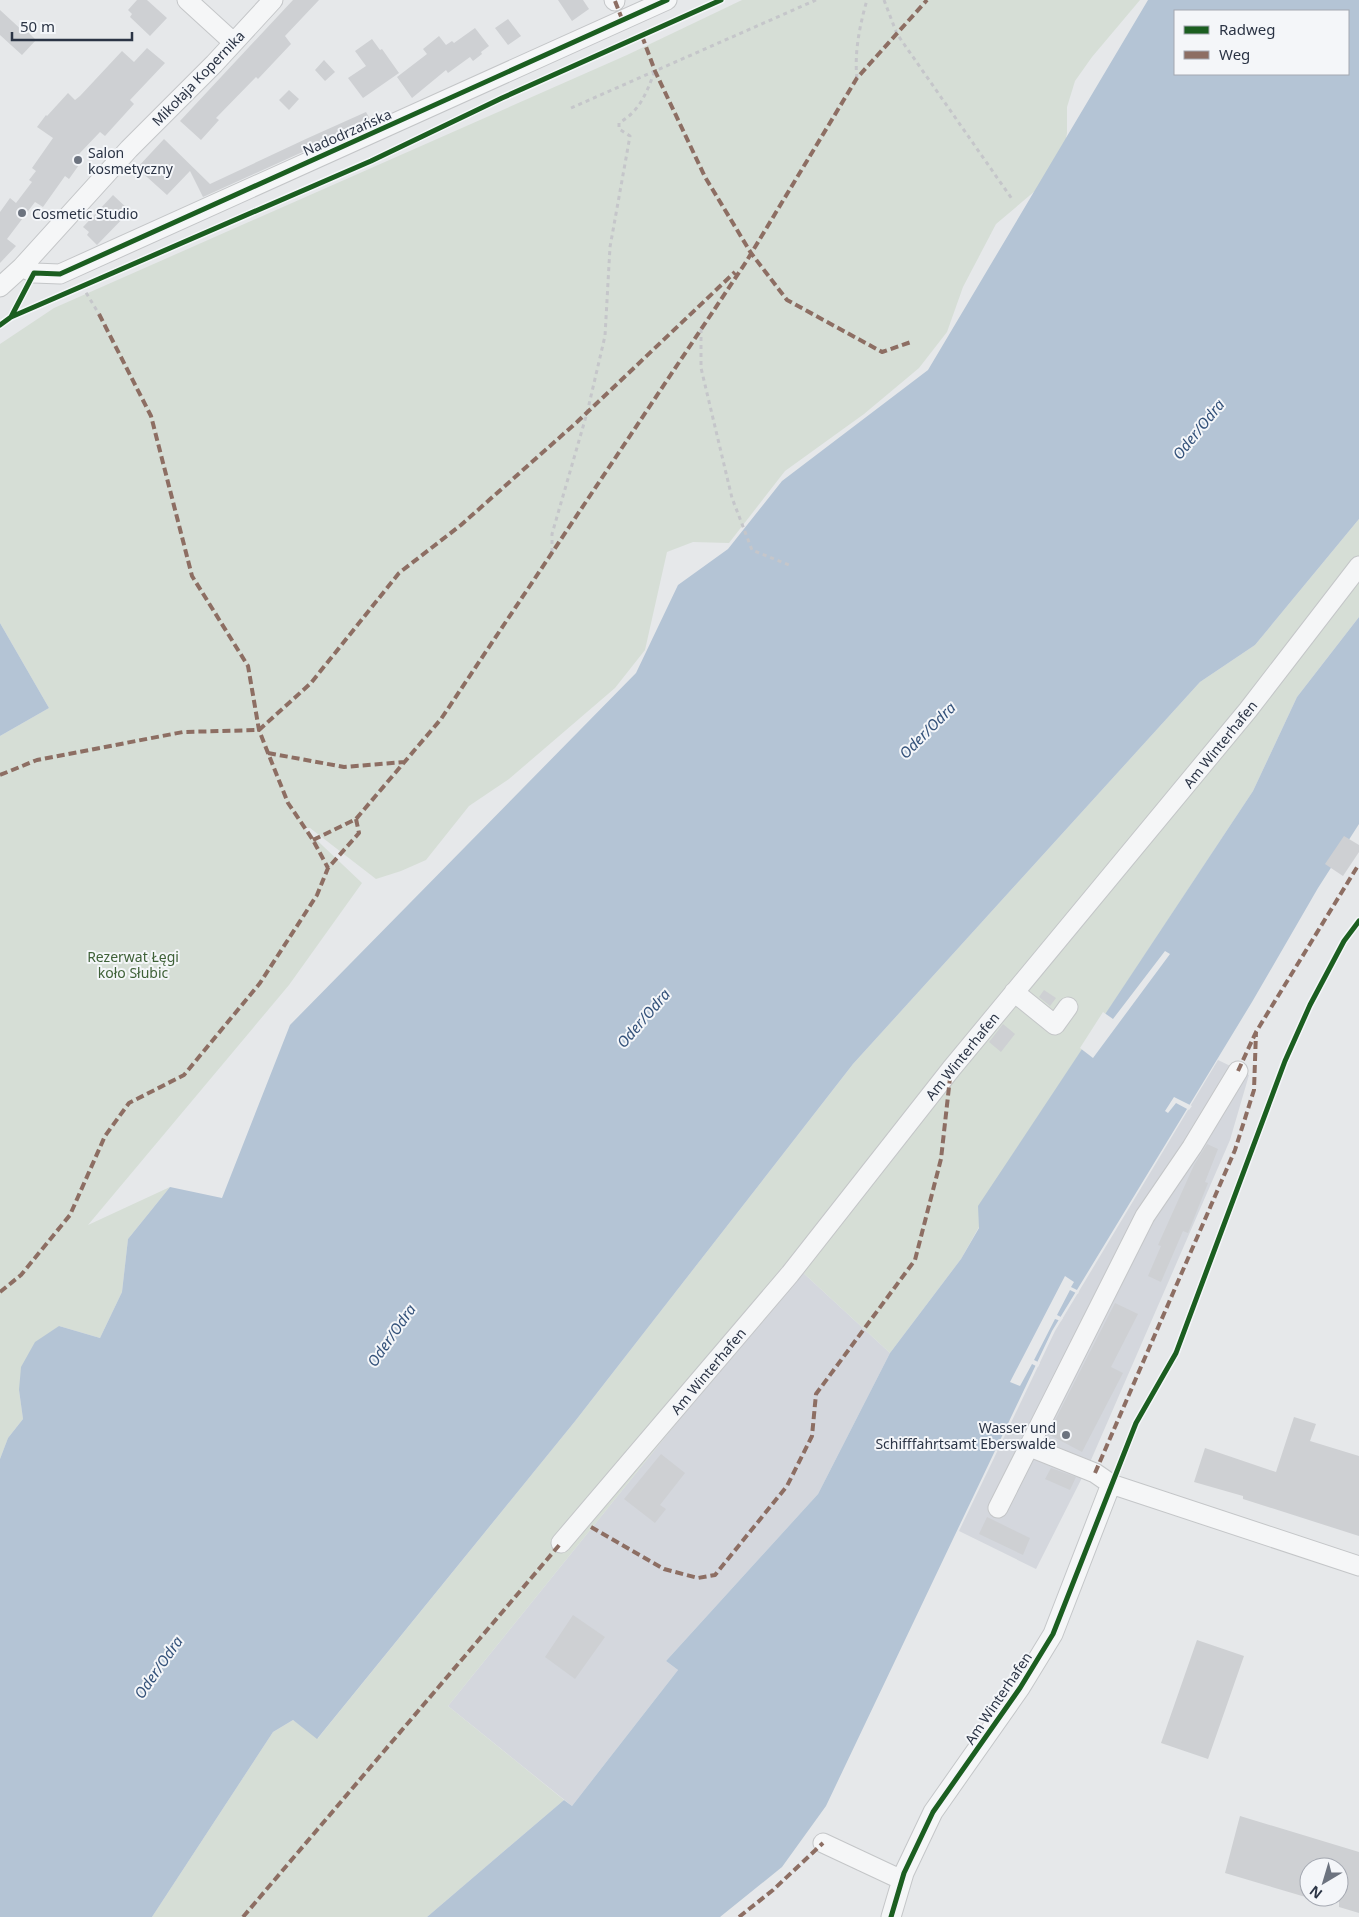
<svg xmlns="http://www.w3.org/2000/svg" width="1359" height="1917" font-family="'Noto Sans',sans-serif">
<style>
.built{fill:#d4d7dd}
.green{fill:#d6ded6}
.water{fill:#b4c4d5;fill-rule:evenodd}
.pier{fill:#e6e8ea}
.building{fill:#ced0d3}
.lines{fill:none;stroke-linecap:round;stroke-linejoin:round}
.minor-casing{stroke:#c4c6c8;stroke-width:21}
.path{stroke:#c5c6ca;stroke-width:3;stroke-dasharray:4 4;stroke-linecap:butt}
.minor{stroke:#f5f6f7;stroke-width:19}
.quiet{stroke:#8d6e63;stroke-width:4;stroke-dasharray:8 4;stroke-linecap:butt}
.cycleway-casing{stroke:#f4f6f9;stroke-width:8}
.cycleway{stroke:#1b5e20;stroke-width:5}
.poi-dot{fill:#6c737f;stroke:#f4f6f9;stroke-width:2}
.labels{text-anchor:middle;dominant-baseline:central;stroke-width:4;stroke-linejoin:round;paint-order:stroke}
.street-label{font-size:14px;fill:#2b3445;stroke:#f4f6f9}
.poi-label{font-size:14px;fill:#2b3445;stroke:#f4f6f9;text-anchor:start}
.park-label{font-size:14px;fill:#3f6138;stroke:#f4f6f9}
.water-label{font-size:15px;font-style:italic;fill:#34527a;stroke:#f4f6f9}
</style>
<rect width="100%" height="100%" fill="#e6e8ea"/>
<path class="built" d="M1218,1060L1249,1075L1230,1140L1091,1460L1036,1569L959,1531L1055,1331Z
M800,1270L890,1353L818,1494L666,1661L678,1670L572,1806L448,1706Z"/>
<path class="green" d="M742,0H1140L1092,57L1075,81L1067,107V133L1062,161L1048,180L996,224L963,287L947,332L919,368L864,414L785,471L729,543L693,542L667,552L645,650L615,688L509,779L469,806L426,860L401,871L376,879L310,828H304L362,883L289,985L88,1225L170,1187L128,1239L122,1292L100,1338L59,1326L19,1390L23,1419L8,1438L0,1459V736L49,708L0,623V344L54,308L627,55Z
M1359,519V617L1297,697L1253,791L979,1206V1227L961,1259L890,1353L800,1270L448,1706L564,1800L427,1917H152L273,1732L293,1720L318,1738L576,1420L853,1064L1200,682L1255,645Z"/>
<path class="water" d="M1148,0H1359V519L1255,645L1200,682L853,1064L576,1420L317,1739L293,1720L273,1732L152,1917H0V1459L8,1438L23,1419L19,1390L21,1367L35,1342L59,1326L100,1338L122,1292L128,1239L170,1187L222,1198L290,1025L636,673L678,585L728,549L782,481L928,370ZM1348,11V74H1175V11Z
M1359,617V824L1318,888L1252,1002L1052,1331L826,1806L782,1867L720,1917H427L564,1800L572,1806L678,1670L666,1661L818,1494L890,1353L961,1259L979,1228L978,1206L1253,791L1297,697Z
M0,623L49,708L0,736Z"/>
<path class="pier" d="M1165,951L1170,954L1093,1058L1080,1048L1103,1012L1113,1019Z
M1174,1097L1192,1106L1189,1110L1176,1103L1168,1113L1165,1111Z
M1065,1276L1074,1282L1071,1287L1079,1291L1078,1294L1070,1290L1057,1315L1063,1318L1061,1321L1055,1319L1034,1360L1040,1363L1038,1367L1032,1364L1020,1386L1010,1382Z"/>
<path class="building" d="M137,0H147L167,18L150,36L130,17L132,14L128,10Z
M293,0H319L285,36L291,44L258,79L256,77L216,118L219,120L201,140L180,121Z
M558,0H583L589,9L572,21Z
M0,10L25,33L27,31L36,40L22,55L0,35Z
M508,19L521,36L508,45L495,28Z
M475,28L489,46L481,52L482,54L473,61L470,57L448,73L446,70L412,98L397,77L427,54L423,49L439,36L446,45L452,41L454,43Z
M372,39L380,50L382,49L399,73L363,98L348,78L366,66L355,51Z
M147,48L165,63L130,100L134,104L105,136L100,132L79,154L84,158L69,179L65,176L43,207L35,202L7,239L16,246L0,263V212L10,198L16,203L32,182L29,180L36,171L32,168L53,138L37,127L46,115L47,116L68,93L75,100L80,96L122,51L134,62Z
M324,60L335,72L325,81L315,70Z
M289,90L299,99L289,110L279,100Z
M366,112L371,121L203,197L190,171L167,195L137,168L164,139L210,184L308,138Z
M113,195L130,211L97,245L87,235L89,232L83,227Z
M1344,836L1359,845V852L1343,876L1325,864Z
M1044,990L1056,998L1050,1006L1039,997Z
M1003,1024L1015,1034L1001,1052L989,1042Z
M1207,1144L1218,1149L1205,1182L1208,1183L1188,1233L1183,1231L1161,1282L1148,1276L1161,1246L1158,1245L1194,1165Z
M1115,1303L1138,1314L1111,1367L1123,1373L1082,1452L1048,1434Z
M1294,1417L1316,1424L1310,1441L1359,1456V1536L1243,1499V1496L1194,1482L1205,1448L1276,1472Z
M661,1454L685,1473L660,1505L666,1509L655,1523L624,1499Z
M1051,1468L1076,1477L1070,1490L1045,1479Z
M987,1517L1030,1538L1023,1555L979,1534Z
M573,1615L605,1637L575,1679L545,1657Z
M1197,1640L1244,1656L1208,1759L1161,1743Z
M1240,1816L1359,1852V1913L1339,1907V1867H1309V1898L1225,1873Z"/>
<g class="lines">
<g class="minor-casing">
<path id="minor" d="M187,0L233,42
M614,0L615,1
M22,267L34,273L60,274L667,0
M0,287L22,267L129,149L214,64L273,0
M1014,992L1055,1025L1068,1007
M1030,1447L1095,1473L1111,1484L1359,1566
M998,1508L1145,1216L1192,1147L1238,1071
M561,1543L790,1274L951,1069L1248,710L1359,566
M823,1843L902,1880
M891,1917L904,1873L933,1812L1020,1688L1053,1634L1111,1484"/>
</g>
<path class="path" d="M884,0L897,34L1012,199
M857,78C854,53 860,24 867,0
M571,108L816,0
M82,286L99,314
M701,329V368L732,498L752,550L789,565
M552,552V534L587,413L605,336L610,247L630,136L619,129V123C641,110 646,93 655,71"/>
<use href="#minor" class="minor"/>
<path class="quiet" d="M615,1L622,19
M642,36L655,71L705,177L751,253L787,300L882,352L911,342
M99,314L151,416L192,576L248,666L259,730L268,753L288,803L313,840L328,868
M268,753L344,767L404,762
M0,775L37,760L183,732L259,730L311,683L399,573L461,525L577,422L735,272
M313,840L356,819L441,719L746,262L857,78L927,0
M1238,1071L1256,1032L1359,864
M0,1292L21,1275L70,1215L105,1136L129,1103L184,1075L260,983L317,895L328,868L359,833L356,819
M1095,1473L1235,1150L1254,1090L1256,1032
M591,1527L664,1569L698,1578L715,1575L787,1486L812,1436L816,1394L915,1260L941,1159L951,1069
M243,1917L561,1543
M739,1917L773,1890L823,1843"/>
<g class="cycleway-casing">
<path id="cycleway" d="M11,317L34,273L60,274L667,0
M0,325L11,317L371,161L502,98L721,0
M891,1917L904,1873L933,1812L1020,1688L1053,1634L1136,1423L1176,1353L1285,1061L1310,1005L1344,941L1359,921"/>
</g>
<use href="#cycleway" class="cycleway"/>
</g>
<g class="poi-dot">
<circle cx="78" cy="160" r="5"/>
<circle cx="22" cy="213" r="5"/>
<circle cx="1066" cy="1435" r="5"/>
</g>
<g class="labels">
<g class="street-label">
<text transform="translate(198 78) rotate(-46)">Mikołaja Kopernika</text>
<text transform="translate(347 132) rotate(-24)">Nadodrzańska</text>
<text transform="translate(1220 744) rotate(-51)">Am Winterhafen</text>
<text transform="translate(962 1056) rotate(-51)">Am Winterhafen</text>
<text transform="translate(708 1371) rotate(-50)">Am Winterhafen</text>
<text transform="translate(998 1698) rotate(-56)">Am Winterhafen</text>
</g>
<g class="poi-label">
<text x="88" y="152">Salon<tspan x="88" dy="16">kosmetyczny</tspan></text>
<text x="32" y="213">Cosmetic Studio</text>
<text x="1056" y="1427" text-anchor="end">Wasser und<tspan x="1056" dy="16">Schifffahrtsamt Eberswalde</tspan></text>
</g>
<g class="park-label">
<text x="133" y="956">Rezerwat Łęgi<tspan x="133" dy="16">koło Słubic</tspan></text>
</g>
<g class="water-label">
<text transform="translate(1198 429) rotate(-51)">Oder/Odra</text>
<text transform="translate(927 730) rotate(-45)">Oder/Odra</text>
<text transform="translate(643 1018) rotate(-49)">Oder/Odra</text>
<text transform="translate(391 1335) rotate(-55)">Oder/Odra</text>
<text transform="translate(158 1667) rotate(-55)">Oder/Odra</text>
</g>
</g>
<rect x="1174" y="10" width="175" height="65" fill="#f4f6f9" stroke="#a4a8b1"/>
<rect x="1184" y="26" width="25" height="8" fill="#1b5e20" stroke="#a4a8b1"/>
<text x="1219" y="35" font-size="15" fill="#2b3445">Radweg</text>
<rect x="1184" y="51" width="25" height="8" fill="#8d6e63" stroke="#a4a8b1"/>
<text x="1219" y="60" font-size="15" fill="#2b3445">Weg</text>
<g transform="translate(1324 1882) rotate(218)"><circle r="24" fill="#f4f6f9" stroke="#a4a8b1"/>
<path d="M0-4L9 19L0 12L-9 19Z" fill="#6c737f"/>
<text y="-8" font-size="14" font-weight="bold" text-anchor="middle" fill="#2b3445">N</text>
</g>
<path d="M12 32v8h120v-8" fill="none" stroke="#2b3445" stroke-width="2.5"/>
<text x="20" y="32" font-size="15" fill="#2b3445" stroke="#f4f6f9" stroke-width="4" paint-order="stroke">50 m</text>
</svg>
